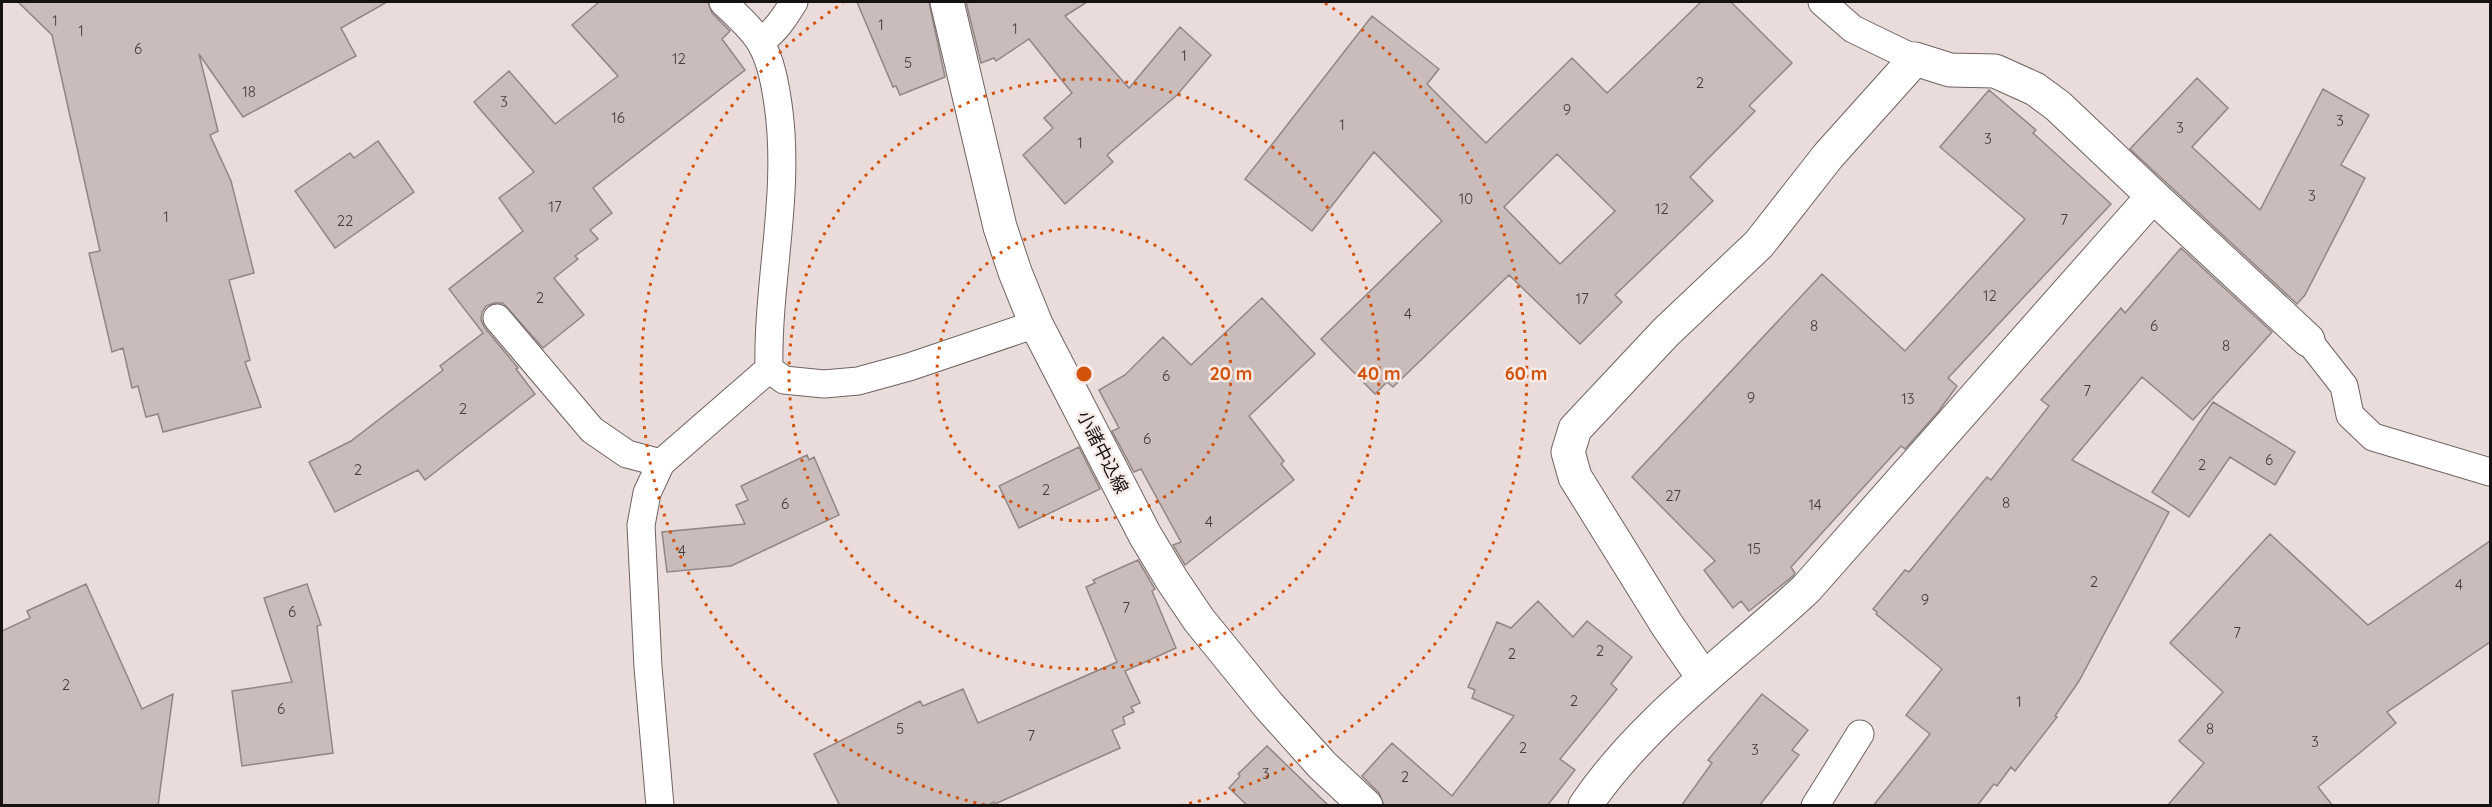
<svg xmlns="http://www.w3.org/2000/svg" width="2492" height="807" font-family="Quicksand,'Noto Sans JP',sans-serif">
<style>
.building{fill:#c9bcba;stroke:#928684;stroke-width:1.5;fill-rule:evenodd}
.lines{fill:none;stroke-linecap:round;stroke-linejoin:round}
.lane-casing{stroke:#6f6361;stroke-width:29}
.street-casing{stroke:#6f6361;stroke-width:35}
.secondary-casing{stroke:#6f6361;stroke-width:35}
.lane{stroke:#fff;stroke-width:27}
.street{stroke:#fff;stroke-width:33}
.secondary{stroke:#fff;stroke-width:33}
.ring{fill:none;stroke:#d3520c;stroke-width:3;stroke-dasharray:3 6}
.labels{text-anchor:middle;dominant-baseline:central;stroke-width:5;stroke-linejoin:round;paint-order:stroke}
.number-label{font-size:15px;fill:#433c3b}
.street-label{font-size:18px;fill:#161211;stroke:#f7eae7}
.centre{fill:#d3520c;stroke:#f7eae7;stroke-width:3}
.ring-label{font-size:18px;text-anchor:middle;font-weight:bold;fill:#d3520c;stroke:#f7eae7;stroke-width:5;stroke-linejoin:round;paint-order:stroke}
</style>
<rect width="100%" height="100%" fill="#eadcda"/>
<path class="building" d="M18,2H387L341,28L356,56L243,117L199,54L218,131L210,135L231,181L254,273L229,280L250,360L245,362L261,407L163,432L158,414L146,417L138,386L132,388L123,348L112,352L89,253L100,251L52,35Z
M599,2H708L712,13L730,31L722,39L745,70L593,188L612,213L590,230L598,239L575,256L578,259L554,278L584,315L543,348L503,303H494L486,306L482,312L481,320L485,328L518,368L516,369L535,394L425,480L418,470L335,512L309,462L351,441L443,370L440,366L483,333L449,289L523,231L499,198L534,172L474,102L509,71L555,124L618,76L572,25Z
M857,2H929L945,77L900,95L896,86L893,87Z
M966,2H1087L1065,16L1129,88L1180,27L1211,55L1177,95L1107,155L1113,162L1065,204L1023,155L1053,128L1044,118L1072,93L1029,39L996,61L994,58L981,63Z
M1701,2H1731L1792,63L1749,106L1755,111L1690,177L1713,201L1615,295L1622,302L1580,344L1509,275L1393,387L1387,382L1375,394L1321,339L1442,221L1374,152L1312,231L1245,179L1372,16L1439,69L1427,84L1486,143L1572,58L1607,93ZM1557,154L1615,211L1560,264L1504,207Z
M2197,78L2228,108L2192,147L2260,210L2323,89L2369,115L2341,165L2365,178L2305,295L2297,304L2130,149Z
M1989,90L2036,130L2033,133L2111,204L1948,378L1957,386L1938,412L1905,449L1901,446L1791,567L1795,573L1793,576L1749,611L1741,601L1733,608L1704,570L1715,561L1632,477L1822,274L1905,351L2025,219L1940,147Z
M378,141L414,192L335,248L295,191L350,153L354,158Z
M2181,248L2272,332L2193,420L2142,377L2072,460L2169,512L2079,681L2055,716L2057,717L2015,771L2011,767L1997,786L1994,784L1977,806H1873L1930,734L1906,715L1942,669L1876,614L1877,612L1873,609L1905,570L1909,572L1987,477L1991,480L2049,406L2041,400L2121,308L2125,313Z
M1262,298L1315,354L1249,416L1284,461L1281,464L1294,480L1185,565L1173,545L1181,542L1141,469L1134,472L1112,431L1119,428L1099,390L1125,375L1163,337L1191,365Z
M2213,402L2295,452L2275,485L2230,457L2189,517L2152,492Z
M1079,447L1100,489L1019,528L999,486Z
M807,455L809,460L814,457L839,515L731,566L667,572L662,532L745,524L736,505L748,500L741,486Z
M2270,534L2368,625L2490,541V642L2387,712L2396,723L2318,787L2333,806H2167L2204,763L2179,741L2223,692L2170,643Z
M1138,560L1155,589L1152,591L1176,648L1125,671L1140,703L1131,707L1134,712L1123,717L1125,724L1112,730L1120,748L995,804L994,802L987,806H840L814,754L920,701L923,706L963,689L978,723L1117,662L1086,587L1095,583L1093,580Z
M86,584L142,709L173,694L158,806H2V631L30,618L27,611Z
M307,584L321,625L317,626L333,753L242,766L232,691L292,682L264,598Z
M1538,601L1573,637L1587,621L1632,657L1611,684L1617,689L1560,759L1575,770L1547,806H1384L1379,793L1362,776L1392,743L1452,796L1514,716L1472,698L1475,690L1468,687L1497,622L1511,628Z
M1762,694L1808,730L1792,750L1799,755L1759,806H1681L1712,763L1708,760Z
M1267,746L1329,806H1248L1229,788L1240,776L1238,774Z"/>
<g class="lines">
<g class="lane-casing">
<path id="lane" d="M723,2C735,14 751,27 760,42C771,60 775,84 778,104C791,193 767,281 769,369
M1822,2L1853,29L1915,59
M760,42C776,31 784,18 794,2
M497,318L592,430L627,454L661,463
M2308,340L2344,386L2350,415L2373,437L2490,472
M660,806L648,667L641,525L647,493L661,463L769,369L784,380L824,384L858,381L909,367L1036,324
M1815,806L1860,734"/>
</g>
<g class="street-casing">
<path id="street" d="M1703,677L1667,625L1575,477L1568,452L1575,429L1666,332L1759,244L1828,156L1915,59L1950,70L1995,71L2035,89L2058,106L2153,196
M1585,806C1643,720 1731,659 1806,589L2153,196L2308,340"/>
</g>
<g class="secondary-casing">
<path id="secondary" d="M947,2L1000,227L1015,272L1036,324L1145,535L1172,580L1199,620L1269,706L1322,765L1366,806"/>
</g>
<use href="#lane" class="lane"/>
<use href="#street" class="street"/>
<use href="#secondary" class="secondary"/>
</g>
<g class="ring">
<circle cx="1084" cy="374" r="147"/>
<circle cx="1084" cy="374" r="295"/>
<path d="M985 805A442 442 0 0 1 843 3M1325 3A442 442 0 0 1 1183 805"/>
</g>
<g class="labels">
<g class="number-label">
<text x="55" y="20">1</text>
<text x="881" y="24">1</text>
<text x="1015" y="28">1</text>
<text x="81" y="30">1</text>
<text x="138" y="48">6</text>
<text x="1184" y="55">1</text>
<text x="679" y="58">12</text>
<text x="908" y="62">5</text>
<text x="1700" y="82">2</text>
<text x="249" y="91">18</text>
<text x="504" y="101">3</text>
<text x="1567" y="109">9</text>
<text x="618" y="117">16</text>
<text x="2340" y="120">3</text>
<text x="1342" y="124">1</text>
<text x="2180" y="127">3</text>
<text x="1988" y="138">3</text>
<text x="1080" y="142">1</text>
<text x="2312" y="195">3</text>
<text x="1466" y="198">10</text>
<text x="555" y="206">17</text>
<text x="1662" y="208">12</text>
<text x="166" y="216">1</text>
<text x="2064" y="219">7</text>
<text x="345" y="220">22</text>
<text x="1990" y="295">12</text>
<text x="540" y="297">2</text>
<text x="1582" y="298">17</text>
<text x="1408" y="313">4</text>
<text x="1814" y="325">8</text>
<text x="2154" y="325">6</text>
<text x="2226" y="345">8</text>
<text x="1166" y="375">6</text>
<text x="2087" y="390">7</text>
<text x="1751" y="397">9</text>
<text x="1908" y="398">13</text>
<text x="463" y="408">2</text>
<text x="1147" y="438">6</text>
<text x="2269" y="459">6</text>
<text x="2202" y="464">2</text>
<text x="358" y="469">2</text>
<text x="1046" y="489">2</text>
<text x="1673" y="495">27</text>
<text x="2006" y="502">8</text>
<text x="785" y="503">6</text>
<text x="1815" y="504">14</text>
<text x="1209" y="521">4</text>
<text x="1754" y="548">15</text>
<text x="682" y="550">4</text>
<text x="2094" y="581">2</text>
<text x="2459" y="584">4</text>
<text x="1925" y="599">9</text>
<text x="1126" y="607">7</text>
<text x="292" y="611">6</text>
<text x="2237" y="632">7</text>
<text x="1600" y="650">2</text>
<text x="1512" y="653">2</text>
<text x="66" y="684">2</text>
<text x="1574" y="700">2</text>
<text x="2019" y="701">1</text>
<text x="281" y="708">6</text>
<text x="900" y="728">5</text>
<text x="2210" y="728">8</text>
<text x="1031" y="735">7</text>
<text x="2315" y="741">3</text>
<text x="1523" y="747">2</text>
<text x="1755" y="749">3</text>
<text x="1266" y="773">3</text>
<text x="1405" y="776">2</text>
</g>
<g class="street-label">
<text transform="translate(1103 452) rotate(63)">小諸中込線</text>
</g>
</g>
<circle cx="1084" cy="374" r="9" class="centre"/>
<g class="ring-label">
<text x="1231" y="380">20 m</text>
<text x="1379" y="380">40 m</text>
<text x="1526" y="380">60 m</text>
</g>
<rect width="2492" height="807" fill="none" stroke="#161211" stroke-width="6"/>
</svg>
